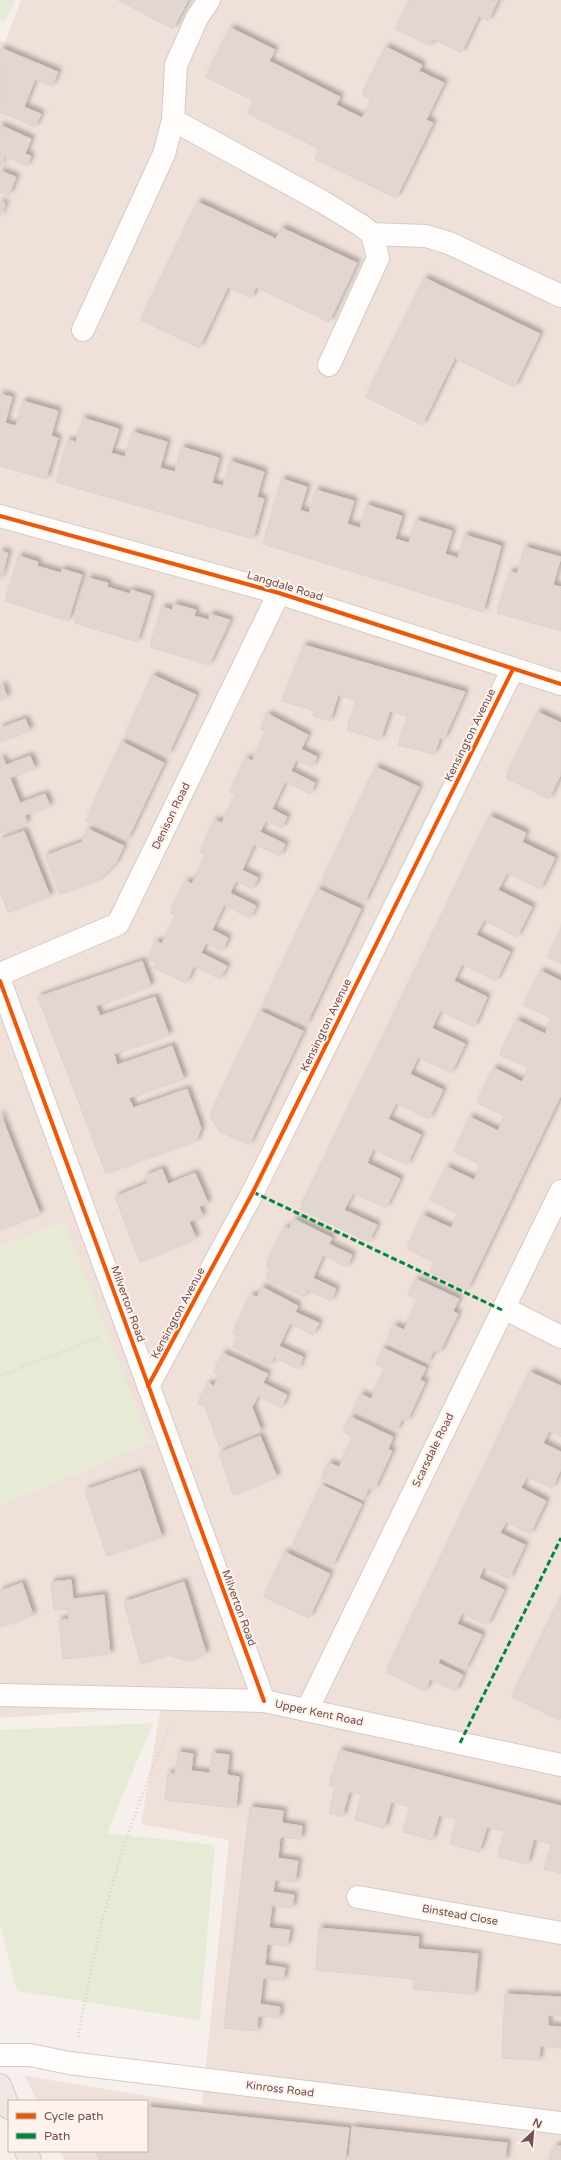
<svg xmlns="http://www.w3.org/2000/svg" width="561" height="2160" font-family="'Varela Round',sans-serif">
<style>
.residential{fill:#efe0d9}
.green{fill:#e7ebd6}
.building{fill:#e2d6d3;stroke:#dfd1cd;filter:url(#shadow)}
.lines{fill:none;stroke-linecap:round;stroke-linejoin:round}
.minor-casing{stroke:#d4cbc8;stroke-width:24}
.highway-casing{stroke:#d5c9c7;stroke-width:24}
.path{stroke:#d9cfce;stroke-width:2.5;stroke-dasharray:1 3;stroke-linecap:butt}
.minor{stroke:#fefdfc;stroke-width:22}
.highway{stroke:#f0e6e4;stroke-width:22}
.quiet{stroke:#00873e;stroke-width:3;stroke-dasharray:6 3;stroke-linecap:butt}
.cycleway-casing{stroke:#fef2ec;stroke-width:6}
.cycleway{stroke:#e8590c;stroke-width:4}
.labels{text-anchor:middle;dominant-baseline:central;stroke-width:4;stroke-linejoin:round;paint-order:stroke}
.street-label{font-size:11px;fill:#72514d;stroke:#fef2ec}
</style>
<defs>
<filter id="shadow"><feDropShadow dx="3.5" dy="-3.5" stdDeviation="2" flood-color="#0004"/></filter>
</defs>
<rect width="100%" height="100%" fill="#f6efeb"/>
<path class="residential" d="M21,0H561V2160H64L60,2151H147V2101H37L25,2076L202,2105L229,1840L141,1824L161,1707L0,1718V1505L150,1442L63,1223L0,1247V41L5,42Z"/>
<path class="green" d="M0,0H15L5,22L0,20Z
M64,1223L150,1442L0,1505V1247Z
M153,1723L107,1833L215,1845L200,2020L17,1991L0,1925V1730Z"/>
<path class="building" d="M118,0H188L173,29Z
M410,0H498L488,21L479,16L461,53L434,39L430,46L396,29Z
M231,28L275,50L269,61L340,97L336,105L362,118L372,100L362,95L386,47L422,65L419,71L444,83L426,120L433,123L396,198L315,159L320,149L248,114L254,101L206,77Z
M1,48L58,72L52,86L35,79L24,107L41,114L35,127L0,112Z
M0,125L31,139L25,154L31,156L27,166L4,156L0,167Z
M0,171L16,177L9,195L0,192Z
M0,202L5,204L0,217Z
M198,202L276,239L282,228L357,263L329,322L256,287L251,298L228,287L199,348L141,320Z
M425,278L540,334L514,387L455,358L422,425L366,397Z
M0,394L12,397L5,423L16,426L23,401L58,411L51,436L58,438L46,479L0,466Z
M83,418L119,429L111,453L125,457L133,432L167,442L160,468L175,472L182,447L219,458L212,483L223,486L230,461L264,472L257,497L264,499L253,539L56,482L68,440L76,442Z
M282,479L307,487L300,510L309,513L316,490L354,501L347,524L360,528L367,505L402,516L395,539L409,543L416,520L452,531L445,554L458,558L465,535L501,546L483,612L263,544Z
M525,547L561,557L553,585L561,587V631L497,613L510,571L517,574Z
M0,551L8,553L0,581Z
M19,556L38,562L37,566L61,573L62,569L82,575L68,621L5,601Z
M88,578L108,583L107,587L130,594L131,590L151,596L137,642L75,623Z
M174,604L196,610L194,616L209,620L210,614L230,620L209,665L150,647L162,607L172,610Z
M304,645L465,692L444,739L440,738L434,754L398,745L408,717L390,711L380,740L347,730L356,701L338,695L330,721L313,716L315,711L282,701Z
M153,675L196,695L168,755L125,736Z
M3,685L7,697L0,700V686Z
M538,712L561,723V774L549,799L506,778Z
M268,714L308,735L301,749L317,757L312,767L296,760L291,771L315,783L310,794L285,782L272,809L287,817L282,828L266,821L260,832L285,844L280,856L254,844L242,870L258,878L252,889L236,881L230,893L256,906L250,918L224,905L212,930L228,938L222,951L206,943L201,953L227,966L220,979L194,966L186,983L154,968L157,963L148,959L156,941L162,944L176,916L170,913L186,881L192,884L206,855L200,852L215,820L222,823L236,795L230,792L246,758L252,761L267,732L260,729Z
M25,719L30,730L0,742V728Z
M122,742L164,763L127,840L86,821Z
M30,756L35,768L10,778L20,803L45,794L50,806L25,815L27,823L0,833V758L2,757L6,765Z
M376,767L419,787L364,903L321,883Z
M490,816L526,833L522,842L555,858L540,889L507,873L498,890L532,907L517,937L484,920L476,935L510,952L496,981L462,964L454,981L487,997L474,1027L440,1011L432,1028L465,1044L451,1073L418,1057L410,1074L443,1090L429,1119L396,1103L388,1119L421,1135L407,1165L373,1149L367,1163L400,1179L386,1208L353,1193L344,1210L377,1225L369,1242L300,1209Z
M88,829L124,846L115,864L98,880L60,894L45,856L82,842Z
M24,831L50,896L8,912L0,891V889L3,887L0,881V840Z
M318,889L361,909L306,1025L263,1005Z
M561,929V964L548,957Z
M142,961L151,986L96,1006L100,1016L155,997L169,1035L114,1054L117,1065L172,1046L184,1079L129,1098L133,1108L187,1089L201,1128L196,1141L106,1173L38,997Z
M541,971L561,981V1095L467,1290L430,1272L434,1262L407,1249L423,1215L451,1228L458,1214L430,1200L447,1167L474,1180L481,1165L454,1152L470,1117L498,1131L505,1116L477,1103L494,1068L522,1082L529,1068L500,1055L517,1020L545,1034L552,1019L524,1005Z
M260,1011L303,1031L249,1145L219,1131L210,1116Z
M0,1113L40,1214L0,1230Z
M162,1169L168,1184L195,1173L208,1203L199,1207L203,1216L189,1222L196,1238L140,1262L115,1197L148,1183L145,1176Z
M294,1219L332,1238L329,1244L352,1255L347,1267L323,1255L313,1278L336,1289L331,1301L308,1290L304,1297L266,1279L271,1268L266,1266L285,1227L289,1229Z
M416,1279L459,1299L453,1311L458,1314L439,1353L434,1350L428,1363L386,1343L394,1325L404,1330L418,1300L408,1295Z
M262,1287L298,1306L295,1312L319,1323L313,1335L290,1323L279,1346L303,1357L298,1369L274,1357L270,1365L233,1347L238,1336L233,1333L251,1295L257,1297Z
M383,1348L426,1368L420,1380L425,1382L407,1421L402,1419L396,1431L353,1411L361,1394L371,1399L385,1368L376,1364Z
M223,1353L268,1374L263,1383L287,1395L281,1408L258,1396L252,1407L261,1431L219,1446L205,1407L198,1404L208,1383L214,1386L220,1375L214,1372Z
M530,1372L561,1386V1437L549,1431L543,1443L561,1452V1469L552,1488L527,1477L521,1488L546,1501L530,1534L506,1522L500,1533L525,1545L509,1579L484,1567L479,1578L504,1590L487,1625L462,1613L457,1624L482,1635L465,1670L441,1658L438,1663L463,1675L455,1691L430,1679L425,1691L386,1672Z
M351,1417L393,1437L388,1449L392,1451L374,1490L369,1488L363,1500L321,1480L329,1463L339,1467L353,1437L343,1432Z
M260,1436L277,1477L233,1495L219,1453Z
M140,1471L162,1537L107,1556L85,1490Z
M322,1485L362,1504L332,1566L292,1547Z
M285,1552L330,1574L309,1618L264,1597Z
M71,1580L73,1599L104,1595L110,1654L63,1659L59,1620L69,1619L68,1609L54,1610L51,1582Z
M184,1582L206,1653L189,1661L167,1655L141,1664L124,1602Z
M22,1583L33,1615L0,1627V1591Z
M561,1597V1717L559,1720L512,1697Z
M340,1750L561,1806V1873L544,1869L552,1844L534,1839L527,1864L498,1857L505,1831L487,1827L479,1852L450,1844L457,1819L439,1815L432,1840L403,1832L410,1807L391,1802L384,1828L355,1820L362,1795L349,1792L342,1817L329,1813L335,1787L329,1786Z
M178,1752L193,1754L191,1771L210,1773L212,1753L229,1755L227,1775L239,1777L236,1808L165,1800L168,1773L175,1774Z
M250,1807L283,1811L282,1823L302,1826L301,1839L280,1837L278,1858L298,1861L295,1882L275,1880L273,1892L294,1895L292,1908L272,1905L269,1928L290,1930L287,1946L267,1944L265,1965L285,1968L283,1981L263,1978L260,2004L280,2007L279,2018L258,2016L257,2031L224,2028Z
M319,1928L419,1937L418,1949L478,1954L474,1994L413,1989L414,1979L316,1970Z
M505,1994L561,1997V2016L548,2015V2026L561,2027V2048L540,2046L539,2060L502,2058Z
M147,2107L349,2128L345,2160H99L96,2151H147Z
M352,2127L507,2143L505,2160H349Z
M556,2145L561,2146V2160H548Z"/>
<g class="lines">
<g class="minor-casing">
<path id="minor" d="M173,120L323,202L362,226L372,234L378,258L329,365
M372,234L426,236L449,243L561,296
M83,330L164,154L173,120L176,65L197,18L209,0
M0,516L279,593L561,684
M0,974L118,924L279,593
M0,981L264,1701
M504,1308L561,1337
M148,1386L253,1192L513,669
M0,1695L264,1701L561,1765
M307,1710L561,1191
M358,1897L561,1933
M0,2055H30L69,2063L561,2123"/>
</g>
<g class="highway-casing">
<path id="highway" d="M0,2085L9,2108
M26,2151L30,2160"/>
</g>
<path class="path" d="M0,1376L100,1337
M78,2037C89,1981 100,1923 117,1868C132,1820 150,1773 170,1726"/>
<use href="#minor" class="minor"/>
<use href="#highway" class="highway"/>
<path class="quiet" d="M253,1192L502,1310
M460,1743L561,1538"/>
<g class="cycleway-casing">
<path id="cycleway" d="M0,516L279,593L561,684
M0,981L264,1701
M148,1386L253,1192L513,669"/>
</g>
<use href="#cycleway" class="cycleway"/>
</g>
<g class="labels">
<g class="street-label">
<text transform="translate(285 586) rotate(17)">Langdale Road</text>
<text transform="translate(470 735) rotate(-64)">Kensington Avenue</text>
<text transform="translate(171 816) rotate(-64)">Denison Road</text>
<text transform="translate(326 1025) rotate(-64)">Kensington Avenue</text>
<text transform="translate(128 1304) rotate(70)">Milverton Road</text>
<text transform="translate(178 1313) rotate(-62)">Kensington Avenue</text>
<text transform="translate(433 1450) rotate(-64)">Scarsdale Road</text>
<text transform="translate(239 1608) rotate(70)">Milverton Road</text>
<text transform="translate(319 1713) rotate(12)">Upper Kent Road</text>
<text transform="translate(460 1915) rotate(10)">Binstead Close</text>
<text transform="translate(280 2089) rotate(7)">Kinross Road</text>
</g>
</g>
<rect x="8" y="2100" width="140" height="52" fill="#fef2ec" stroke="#c6b2ac"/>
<rect x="16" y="2113" width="20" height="6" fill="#e8590c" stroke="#c6b2ac"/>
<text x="44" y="2120" font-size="12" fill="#72514d">Cycle path</text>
<rect x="16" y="2133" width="20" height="6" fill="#00873e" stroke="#c6b2ac"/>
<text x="44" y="2140" font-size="12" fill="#72514d">Path</text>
<g transform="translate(533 2132) rotate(26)" stroke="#fef2ec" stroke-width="3" paint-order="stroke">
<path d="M0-3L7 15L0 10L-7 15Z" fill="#72514d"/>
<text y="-6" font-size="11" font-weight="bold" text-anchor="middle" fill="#72514d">N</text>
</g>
</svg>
